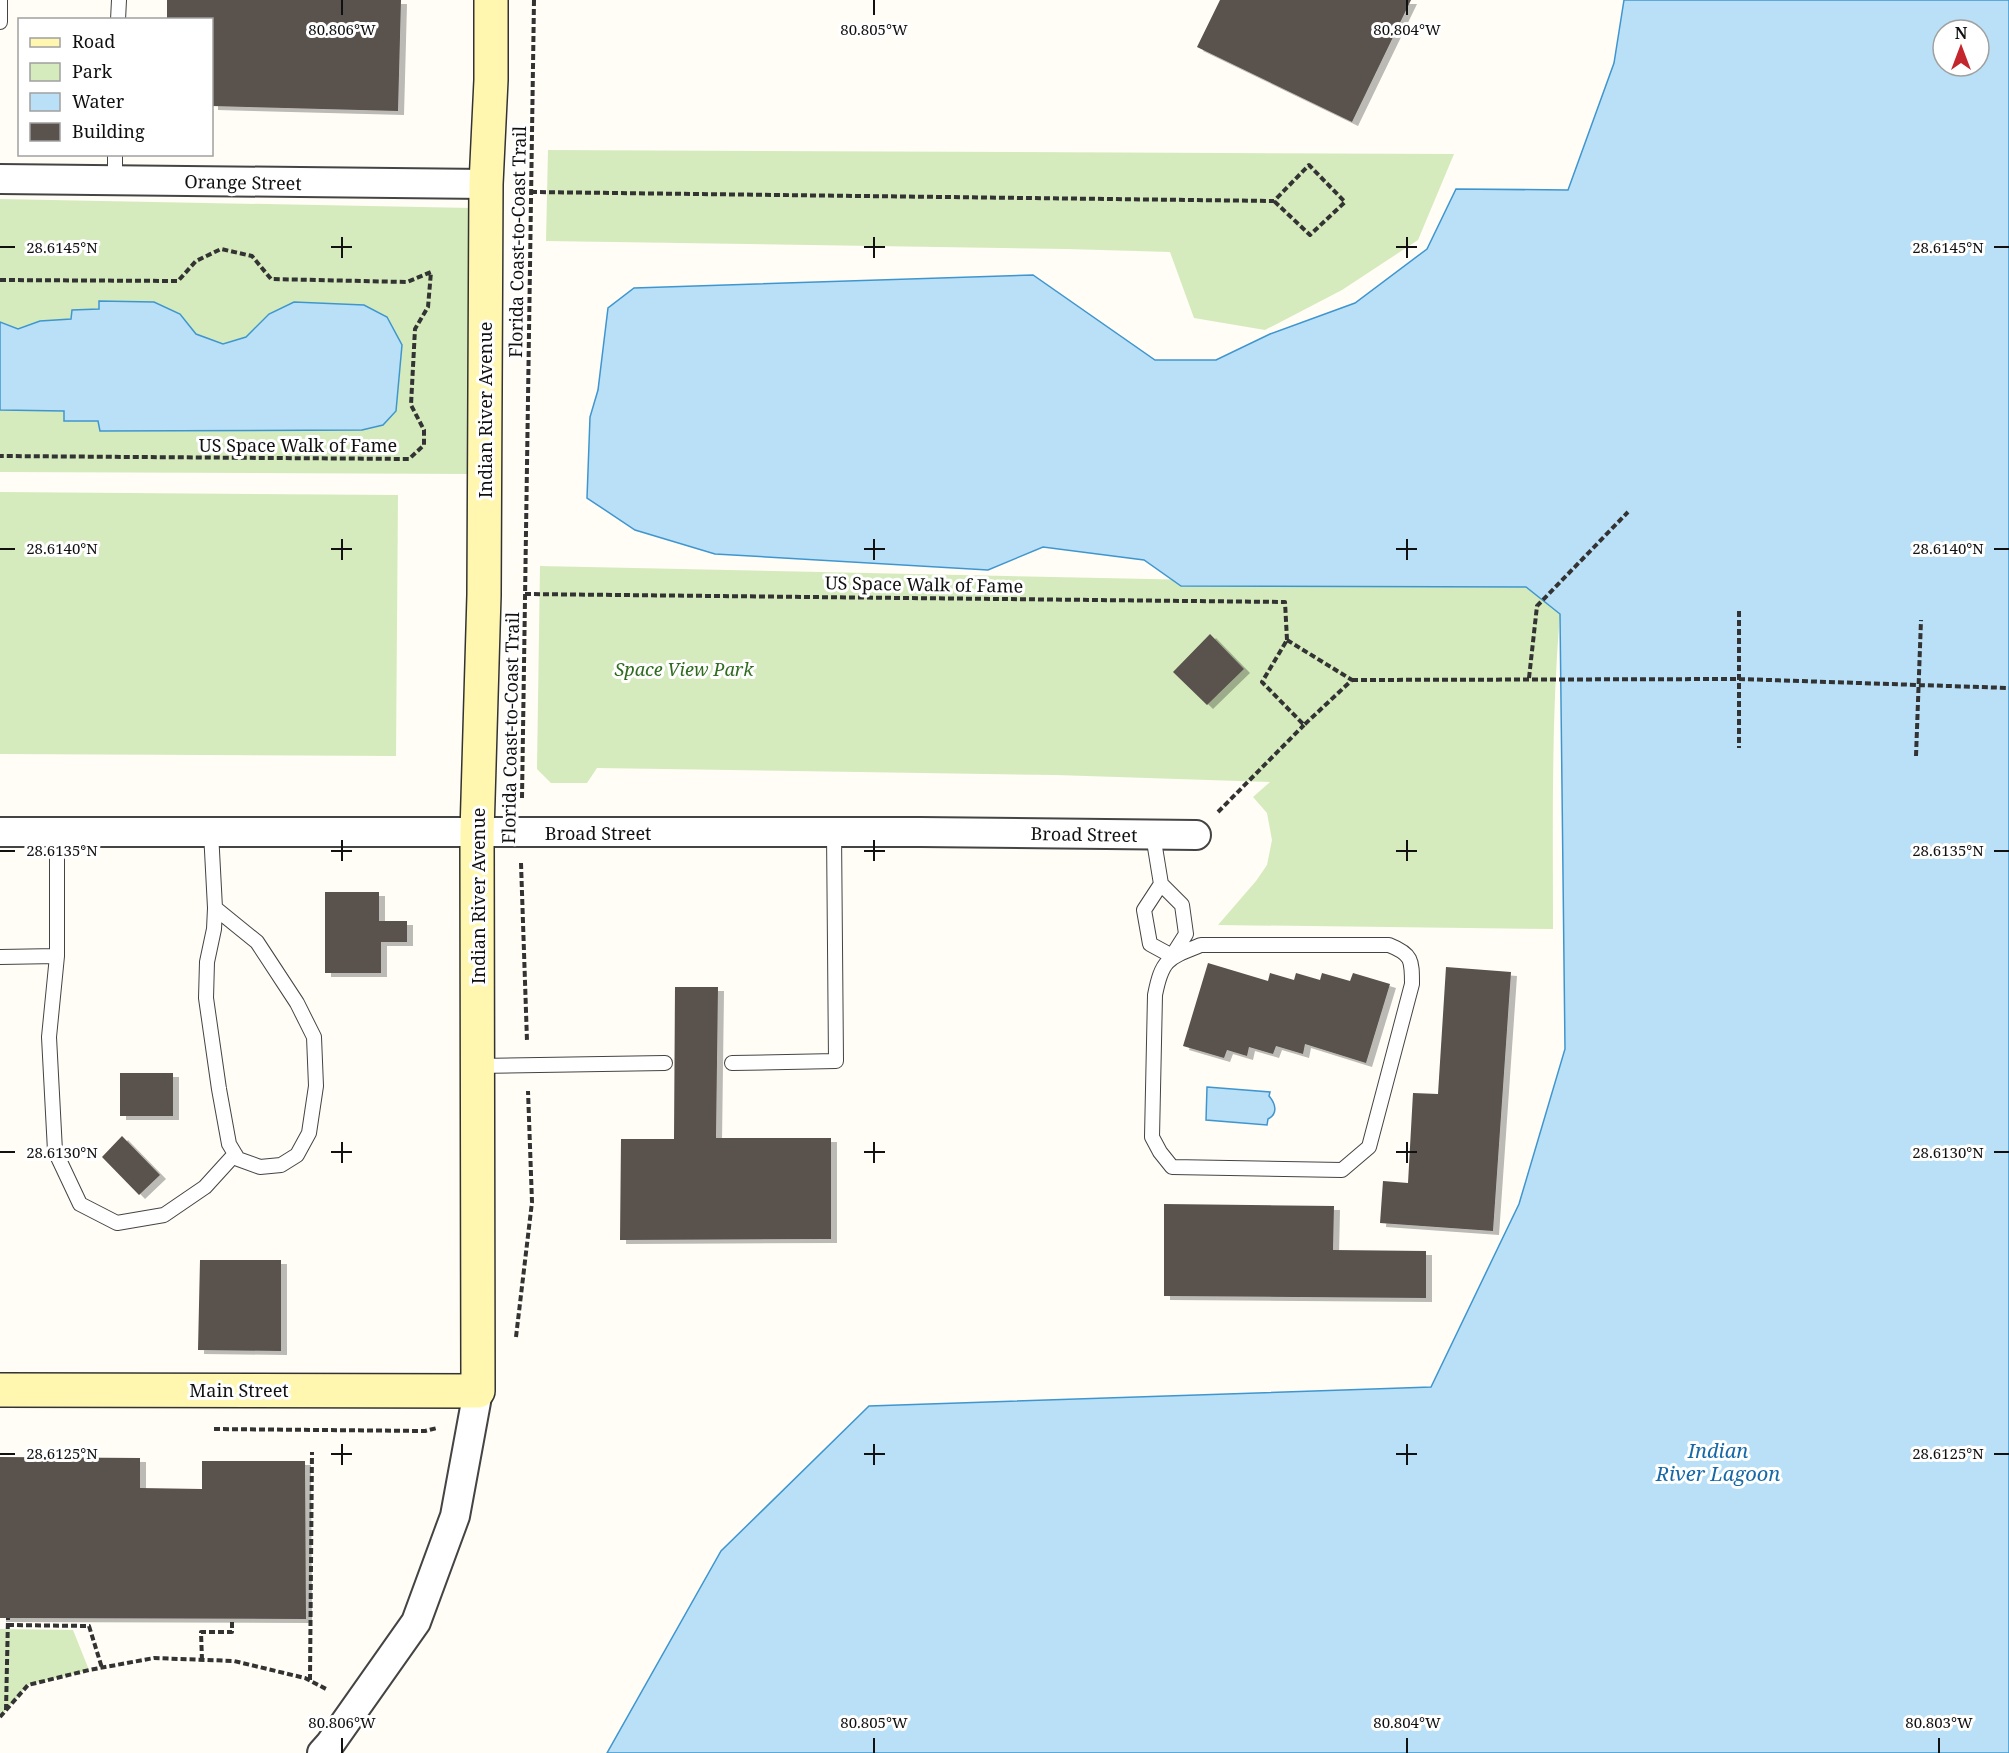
<svg xmlns="http://www.w3.org/2000/svg" width="2009" height="1753" font-family="'Noto Serif',serif">
<style>
.green{fill:#d5ebbd}
.water{fill:#b9e0f7;stroke:#3f96cf;stroke-width:1.5;fill-rule:evenodd}
.building{fill:#5a524d;filter:url(#shadow)}
.lines{fill:none;stroke-linecap:round;stroke-linejoin:round}
.lane-casing{stroke:#444;stroke-width:16}
.street-casing{stroke:#444;stroke-width:32}
.secondary-casing{stroke:#333;stroke-width:36}
.path{stroke:#333;stroke-width:4;stroke-dasharray:6 3;stroke-linecap:butt}
.lane{stroke:#fff;stroke-width:14}
.street{stroke:#fff;stroke-width:28}
.secondary{stroke:#fff6b0;stroke-width:33}
.ticks{fill:none;stroke:#111;stroke-width:2}
.labels{text-anchor:middle;dominant-baseline:central;stroke-width:6;stroke-linejoin:round;paint-order:stroke}
.street-label{font-size:18px;fill:#111;stroke:#fff}
.park-label{font-size:18px;font-style:italic;fill:#2f6b1f;stroke:#fff}
.water-label{font-size:20px;font-style:italic;fill:#1768a6;stroke:#fff}
.ticks-label{font-size:15px;text-anchor:middle;fill:#111;stroke:#fff;stroke-width:6;stroke-linejoin:round;paint-order:stroke}
</style>
<defs>
<filter id="shadow"><feDropShadow dx="6" dy="4" stdDeviation="0" flood-color="#0004"/></filter>
</defs>
<rect width="100%" height="100%" fill="#fffdf5"/>
<path class="green" d="M548,150L1454,154L1418,240L1342,290L1265,330L1194,318L1170,252L1067,249L546,241Z
M0,199L472,208L471,474L0,472Z
M0,492L398,495L396,756L0,754Z
M540,566L1526,587L1560,614C1551,720 1553,823 1553,929L1218,925L1256,881L1267,865L1272,840L1267,813L1253,797L1270,782L1056,775L597,768L587,783H551L537,769Z
M0,1629L73,1630L89,1670L28,1685L0,1717Z"/>
<path class="water" d="M1624,0H2009V1753H607L721,1551L869,1406L1431,1387L1519,1204L1565,1049L1560,614L1526,587L1181,586L1144,560L1043,547L988,570L715,554L635,530L587,498L590,417L598,390L608,308L634,288L1033,275L1155,360H1216L1270,334L1355,303L1427,249L1456,189L1568,190L1614,63ZM1943,30H1979V66H1943Z
M99,301L154,302L180,314L196,334L223,344L246,337L269,314L294,302L364,305L387,317L402,345L396,411L383,425L362,430L100,431L98,421H64V411L0,410V322L18,329L40,321L71,319L72,310L99,309Z
M1207,1087L1270,1092L1269,1096C1276,1104 1278,1114 1268,1119L1267,1125L1206,1120Z"/>
<path class="building" d="M167,0H401L398,111L212,106V20H167Z
M1220,0H1411L1352,122L1197,47Z
M1210,634L1244,669L1207,705L1173,672Z
M325,892H379V921H407V942H381V973H325Z
M1208,963L1268,981L1270,973L1294,980L1296,973L1320,980L1322,973L1350,981L1353,973L1390,984L1366,1063L1305,1044L1303,1054L1276,1046L1273,1054L1249,1047L1247,1056L1227,1050L1224,1058L1183,1046Z
M1446,967L1511,972L1493,1231L1380,1223L1383,1181L1408,1183L1413,1093L1438,1094Z
M675,987H718L716,1138H831V1239L620,1240L621,1139H674Z
M120,1073H173V1116H120Z
M122,1136L160,1175L139,1195L102,1157Z
M1164,1204L1334,1206L1333,1250L1426,1251V1298L1164,1296Z
M200,1260H281V1351L198,1350Z
M0,1457L140,1458V1488L202,1489V1461H305L306,1619L0,1618Z"/>
<g class="lines">
<g class="lane-casing">
<path id="lane" d="M118,20L119,0
M0,22V0
M115,180V154
M211,832L215,908L214,929L207,962L206,998L219,1089L229,1144L238,1159L260,1167L281,1165L297,1155L309,1133L316,1086L314,1037L297,1003L257,942L215,908
M1153,835L1161,884L1182,905L1186,934L1172,956L1150,944L1144,910L1161,884
M1201,945H1389C1412,954 1412,960 1412,984L1369,1147L1342,1170L1172,1167L1160,1152L1152,1137L1155,995C1162,959 1168,958 1201,945Z
M57,956L49,1037L55,1151L80,1204L117,1223L164,1215L205,1187L235,1154
M0,957L57,956V832
M732,1063L836,1061L834,832
M477,1066L665,1063"/>
</g>
<g class="street-casing">
<path id="street" d="M0,179L486,184
M0,832H921L1196,835
M322,1753L330,1744L416,1622L455,1516L478,1391"/>
</g>
<g class="secondary-casing">
<path id="secondary" d="M0,1390L478,1391L477,833L484,595L486,184L491,80V0"/>
</g>
<path class="path" d="M531,192L1274,201L1309,165L1345,202L1310,235L1274,201
M0,280L178,281L196,261L221,249L252,256L271,279L407,282L431,272L428,307L415,329L411,405L424,430V445L409,459L0,456
M525,594L1285,602L1287,640
M1739,611V748
M1287,640L1352,680L1304,725L1262,682Z
M1529,678L1537,606L1628,512
M1352,680L1739,679L2009,688
M1916,756L1921,620
M522,798L534,0
M1218,812L1304,725
M521,863L527,1041
M516,1337L532,1202L528,1091
M214,1429L425,1431L437,1428
M8,1625L89,1626L102,1668
M202,1660L201,1632H232V1620
M310,1680L312,1452
M6,1710L8,1618
M0,1717L28,1685L89,1670L154,1658L234,1661L305,1678L328,1690"/>
<use href="#lane" class="lane"/>
<use href="#street" class="street"/>
<use href="#secondary" class="secondary"/>
</g>
<path class="ticks" d="M342,0V15M874,0V15M1407,0V15M342,237V258M874,237V258M1407,237V258M0,247H15M331,247H352M864,247H885M1396,247H1417M1994,247H2009M342,539V560M874,539V560M1407,539V560M0,549H15M331,549H352M864,549H885M1396,549H1417M1994,549H2009M342,840V861M874,840V861M1407,840V861M0,851H15M331,851H352M864,851H885M1396,851H1417M1994,851H2009M342,1142V1163M874,1142V1163M1407,1142V1163M0,1152H15M331,1152H352M864,1152H885M1396,1152H1417M1994,1152H2009M342,1444V1465M874,1444V1465M1407,1444V1465M0,1454H15M331,1454H352M864,1454H885M1396,1454H1417M1994,1454H2009M342,1738V1753M874,1738V1753M1407,1738V1753M1939,1738V1753"/>
<g class="labels">
<g class="street-label">
<text transform="translate(243 182) rotate(1)">Orange Street</text>
<text transform="translate(517 242) rotate(-89)">Florida Coast-to-Coast Trail</text>
<text transform="translate(485 410) rotate(-90)">Indian River Avenue</text>
<text x="298" y="445">US Space Walk of Fame</text>
<text transform="translate(924 584) rotate(1)">US Space Walk of Fame</text>
<text transform="translate(510 728) rotate(-89)">Florida Coast-to-Coast Trail</text>
<text x="598" y="833">Broad Street</text>
<text transform="translate(1084 834) rotate(1)">Broad Street</text>
<text transform="translate(478 896) rotate(-90)">Indian River Avenue</text>
<text x="239" y="1390">Main Street</text>
</g>
<g class="park-label">
<text x="684" y="669">Space View Park</text>
</g>
<g class="water-label">
<text x="1718" y="1450">Indian<tspan x="1718" dy="23">River Lagoon</tspan></text>
</g>
</g>
<g class="ticks-label">
<text x="342" y="35">80.806°W</text>
<text x="874" y="35">80.805°W</text>
<text x="1407" y="35">80.804°W</text>
<text x="62" y="253">28.6145°N</text>
<text x="1948" y="253">28.6145°N</text>
<text x="62" y="554">28.6140°N</text>
<text x="1948" y="554">28.6140°N</text>
<text x="62" y="856">28.6135°N</text>
<text x="1948" y="856">28.6135°N</text>
<text x="62" y="1158">28.6130°N</text>
<text x="1948" y="1158">28.6130°N</text>
<text x="62" y="1459">28.6125°N</text>
<text x="1948" y="1459">28.6125°N</text>
<text x="342" y="1728">80.806°W</text>
<text x="874" y="1728">80.805°W</text>
<text x="1407" y="1728">80.804°W</text>
<text x="1939" y="1728">80.803°W</text>
</g>
<rect x="18" y="18" width="195" height="138" fill="#ffffff" stroke="#a0a0a0" stroke-width="1.5"/>
<rect x="30" y="38" width="30" height="9" fill="#fff6b0" stroke="#a0a0a0" stroke-width="1.5"/>
<text x="72" y="48" font-size="18" fill="#111111">Road</text>
<rect x="30" y="63" width="30" height="18" fill="#d5ebbd" stroke="#a0a0a0" stroke-width="1.5"/>
<text x="72" y="78" font-size="18" fill="#111111">Park</text>
<rect x="30" y="93" width="30" height="18" fill="#b9e0f7" stroke="#a0a0a0" stroke-width="1.5"/>
<text x="72" y="108" font-size="18" fill="#111111">Water</text>
<rect x="30" y="123" width="30" height="18" fill="#5a524d" stroke="#a0a0a0" stroke-width="1.5"/>
<text x="72" y="138" font-size="18" fill="#111111">Building</text>
<g transform="translate(1961 48)"><circle r="28" fill="#ffffff" stroke="#a0a0a0" stroke-width="1.5"/>
<path d="M0-4.5L10 22L0 15L-10 22Z" fill="#c4262e"/>
<text y="-9" font-size="16" font-weight="bold" text-anchor="middle" fill="#111111">N</text>
</g>
</svg>
